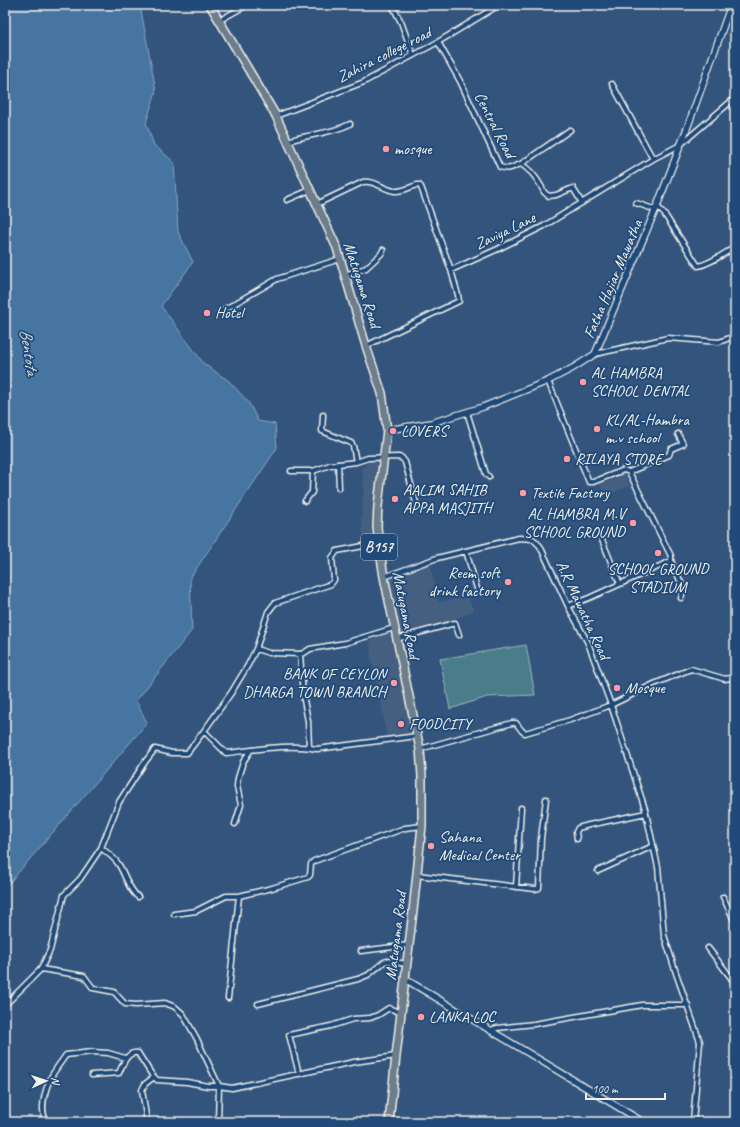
<svg xmlns="http://www.w3.org/2000/svg" width="740" height="1127" font-family="Caveat,sans-serif">
<style>
.built{fill:#455e81}
.green{fill:#4a7d8a;stroke:#9fb7b9}
.water{fill:#4774a2;stroke:#8ca6be}
.lines{fill:none;stroke-linecap:round;stroke-linejoin:round}
.minor-casing{stroke:#f4f1e8;stroke-width:7}
.tertiary-casing{stroke:#f4f1e8;stroke-width:8}
.primary-casing{stroke:#f4f1e8;stroke-width:10}
.minor{stroke:#1f4a7a;stroke-width:4}
.tertiary{stroke:#1f4a7a;stroke-width:5.5}
.primary{stroke:#6c7d8b;stroke-width:7}
.poi-dot{fill:#ff9aa2;stroke:#1f4a7a;stroke-width:1.5}
.labels{text-anchor:middle;dominant-baseline:central;stroke-width:3.5;stroke-linejoin:round;paint-order:stroke}
.shield{fill:#1f4a7a;stroke:#b4bfc7;stroke-width:1}
.shield-label{font-size:15px;font-weight:bold;fill:#f4f1e8}
.street-label{font-size:16px;fill:#f4f1e8;stroke:#1f4a7a}
.poi-label{font-size:16px;fill:#f4f1e8;stroke:#1f4a7a;text-anchor:start}
.water-label{font-size:17px;font-style:italic;fill:#dadede;stroke:#1f4a7a}
</style>
<rect width="100%" height="100%" fill="#33547d"/>
<filter id="ink" filterUnits="userSpaceOnUse"><feTurbulence type="fractalNoise" baseFrequency=".025" numOctaves="2"/><feDisplacementMap in="SourceGraphic" scale="8" xChannelSelector="R" yChannelSelector="G"/><feConvolveMatrix kernelMatrix="1 2 1 2 8 2 1 2 1" color-interpolation-filters="sRGB"/></filter>
<g filter="url(#ink)">
<path class="built" d="M371,459H383L378,541L364,544L361,520L364,487L362,468L369,462Z
M625,475L630,486L604,496L600,484Z
M430,563L438,602L468,597L474,611L452,620L402,633L386,578Z
M391,631L397,649L415,734L387,738L379,692L371,659L370,641Z"/>
<path class="green" d="M526,645L535,695L487,697L450,709L440,659Z"/>
<path class="water" d="M5,5H140L156,91L146,123L154,145L174,162L178,232L193,262L161,306L204,364L229,381L249,403L258,421L275,424L277,448L190,578L192,630L136,701L147,723L5,888Z"/>
<g class="lines">
<g class="minor-casing">
<path id="minor" d="M392,5L401,22L413,55
M220,20L247,5
M438,42L460,81L500,167C512,171 512,166 521,164C529,169 536,177 541,186C544,192 543,192 549,196L556,195L573,188L582,203
M612,84L653,159
M276,116L364,82L438,42L499,5
M288,141C308,134 331,134 350,124
M521,164L570,130
M287,200L310,190
M636,203L656,210
M317,204L363,182C375,180 384,190 395,191C402,192 410,187 417,185H419L421,187L451,270L498,249L544,226L653,159L680,145L735,98
M657,206L665,215L698,266C710,264 725,253 735,247
M345,275L366,268L381,254L383,250
M220,312L277,279L340,259
M366,346L459,301L458,295L451,270
M595,354L668,338L719,342L735,336
M548,381L589,482H593L624,470L629,472L671,556V561L589,598L568,606
M467,412L486,474L489,477
M323,415L322,431L351,443L353,446L356,462
M338,464L339,488
M291,471H313
M629,472L669,455L671,449L683,444L678,434
M305,501L312,492L313,471L330,465L356,462L368,458L398,457L402,458L405,462L416,503
M602,540L620,584
M379,543L337,551L332,558L334,580L331,584L275,603L268,612L256,649L248,665L231,693L204,731L226,753C255,750 288,743 317,749L417,736
M466,551L478,592
M671,561L684,589L681,598
M384,577L437,558L519,538L533,539L540,546L568,606L588,643L611,705L645,809L658,867L664,935L676,973L700,1042L693,1122
M396,639L455,623L459,635
M256,649L269,653L300,654
M309,747L308,721L303,695L300,654L304,653L310,649L345,643L394,628
M420,749L512,723H516L522,731L525,733L570,720L611,705L654,684L691,669L725,679L735,677
M235,824L241,805L237,786L238,778L243,762L250,751
M577,839L576,832L578,828L589,825L646,813
M101,848C108,853 115,858 119,865C126,876 128,889 138,897
M598,871L653,846
M417,875L535,889L539,888L541,838L546,799
M516,887L521,808
M723,897L735,922
M174,914L196,911L226,896H239L272,888L308,877L310,875L311,864L314,861L405,828L422,826
M708,948L735,983
M361,951L409,945
M41,969L84,976L93,988L114,992L125,1004L136,1005L165,1003L175,1007L183,1014L197,1039L219,1086L232,1088L354,1062L396,1056
M228,998L239,896
M258,1004L358,979L368,975L384,962L387,961L407,964
M5,1005L41,969L50,950L64,895L80,879L101,848L119,802L145,762L155,749L172,753H187L204,731
M491,1030L497,1028L534,1024L642,1005H688
M299,1074L289,1035L331,1026L353,1019L370,1018L378,1015L389,1008L401,1013
M92,1075L119,1073C123,1064 127,1051 138,1053L152,1075L157,1080L187,1082L208,1086H219L218,1122
M47,1122C39,1111 45,1091 50,1079C54,1071 61,1062 66,1055L92,1052L108,1053L125,1058
M147,1122L142,1090L145,1084L154,1077"/>
</g>
<g class="tertiary-casing">
<path id="tertiary" d="M387,430L431,423L483,407L548,381L573,368L595,354L657,206L689,123L731,5
M405,979L643,1122"/>
</g>
<g class="primary-casing">
<path id="primary" d="M210,5L276,116L337,248L366,346L382,393L387,430L378,506L377,527L379,545L384,577L420,749L422,776V826L413,911L396,1056L389,1122"/>
</g>
<use href="#minor" class="minor"/>
<use href="#tertiary" class="tertiary"/>
<use href="#primary" class="primary"/>
</g>
</g>
<g class="poi-dot">
<circle cx="386" cy="149" r="4"/>
<circle cx="207" cy="313" r="4"/>
<circle cx="583" cy="382" r="4"/>
<circle cx="597" cy="429" r="4"/>
<circle cx="393" cy="431" r="4"/>
<circle cx="567" cy="459" r="4"/>
<circle cx="523" cy="493" r="4"/>
<circle cx="395" cy="499" r="4"/>
<circle cx="633" cy="523" r="4"/>
<circle cx="658" cy="553" r="4"/>
<circle cx="508" cy="582" r="4"/>
<circle cx="394" cy="683" r="4"/>
<circle cx="617" cy="688" r="4"/>
<circle cx="401" cy="724" r="4"/>
<circle cx="431" cy="846" r="4"/>
<circle cx="421" cy="1017" r="4"/>
</g>
<g class="labels">
<rect class="shield" x="361" y="534" width="36" height="26" rx="3"/>
<g class="shield-label">
<text x="379" y="547">B157</text>
</g>
<g class="street-label">
<text transform="translate(384 55) rotate(-27)">Zahira college road</text>
<text transform="translate(495 125) rotate(63)">Central Road</text>
<text transform="translate(505 231) rotate(-26)">Zaviya Lane</text>
<text transform="translate(613 279) rotate(-67)">Fatha Hajiar Mawatha</text>
<text transform="translate(362 285) rotate(72)">Matugama Road</text>
<text transform="translate(583 610) rotate(65)">A.R Mawatha Road</text>
<text transform="translate(406 615) rotate(79)">Matugama Road</text>
<text transform="translate(396 936) rotate(-83)">Matugama Road</text>
</g>
<g class="poi-label">
<text x="394" y="149">mosque</text>
<text x="215" y="313">Hotel</text>
<text x="591" y="373">AL HAMBRA<tspan x="591" dy="18">SCHOOL DENTAL</tspan></text>
<text x="605" y="420">KL/AL-Hambra<tspan x="605" dy="18">m.v school</tspan></text>
<text x="401" y="431">LOVERS</text>
<text x="575" y="459">RILAYA STORE</text>
<text x="403" y="490">AALIM SAHIB<tspan x="403" dy="18">APPA MASJITH</tspan></text>
<text x="531" y="493">Textile Factory</text>
<text x="625" y="514" text-anchor="end">AL HAMBRA M.V<tspan x="625" dy="18">SCHOOL GROUND</tspan></text>
<text x="658" y="569" text-anchor="middle">SCHOOL GROUND<tspan x="658" dy="18">STADIUM</tspan></text>
<text x="500" y="573" text-anchor="end">Reem soft<tspan x="500" dy="18">drink factory</tspan></text>
<text x="386" y="674" text-anchor="end">BANK OF CEYLON<tspan x="386" dy="18">DHARGA TOWN BRANCH</tspan></text>
<text x="625" y="688">Mosque</text>
<text x="409" y="724">FOODCITY</text>
<text x="439" y="837">Sahana<tspan x="439" dy="18">Medical Center</tspan></text>
<text x="429" y="1017">LANKA LOC</text>
</g>
<g class="water-label">
<text transform="translate(29 352) rotate(81)">Bentota</text>
</g>
</g>
<rect width="740" height="1127" fill="none" stroke="#1f4a7a" stroke-width="20"/>
<rect x="10" y="10" width="720" height="1107" fill="none" stroke="#f4f1e8" stroke-width="1.5" filter="url(#ink)"/>
<g transform="translate(46 1081) rotate(87)" stroke="#1f4a7a" stroke-width="3" paint-order="stroke">
<path d="M0-3L7 15L0 10L-7 15Z" fill="#f4f1e8"/>
<text y="-6" font-size="11" font-weight="bold" text-anchor="middle" fill="#f4f1e8">N</text>
</g>
<path d="M586 1093v6h79v-6" fill="none" stroke="#f4f1e8" stroke-width="2"/>
<text x="592" y="1093" font-size="12" fill="#f4f1e8" stroke="#1f4a7a" stroke-width="3" paint-order="stroke">100 m</text>
</svg>
